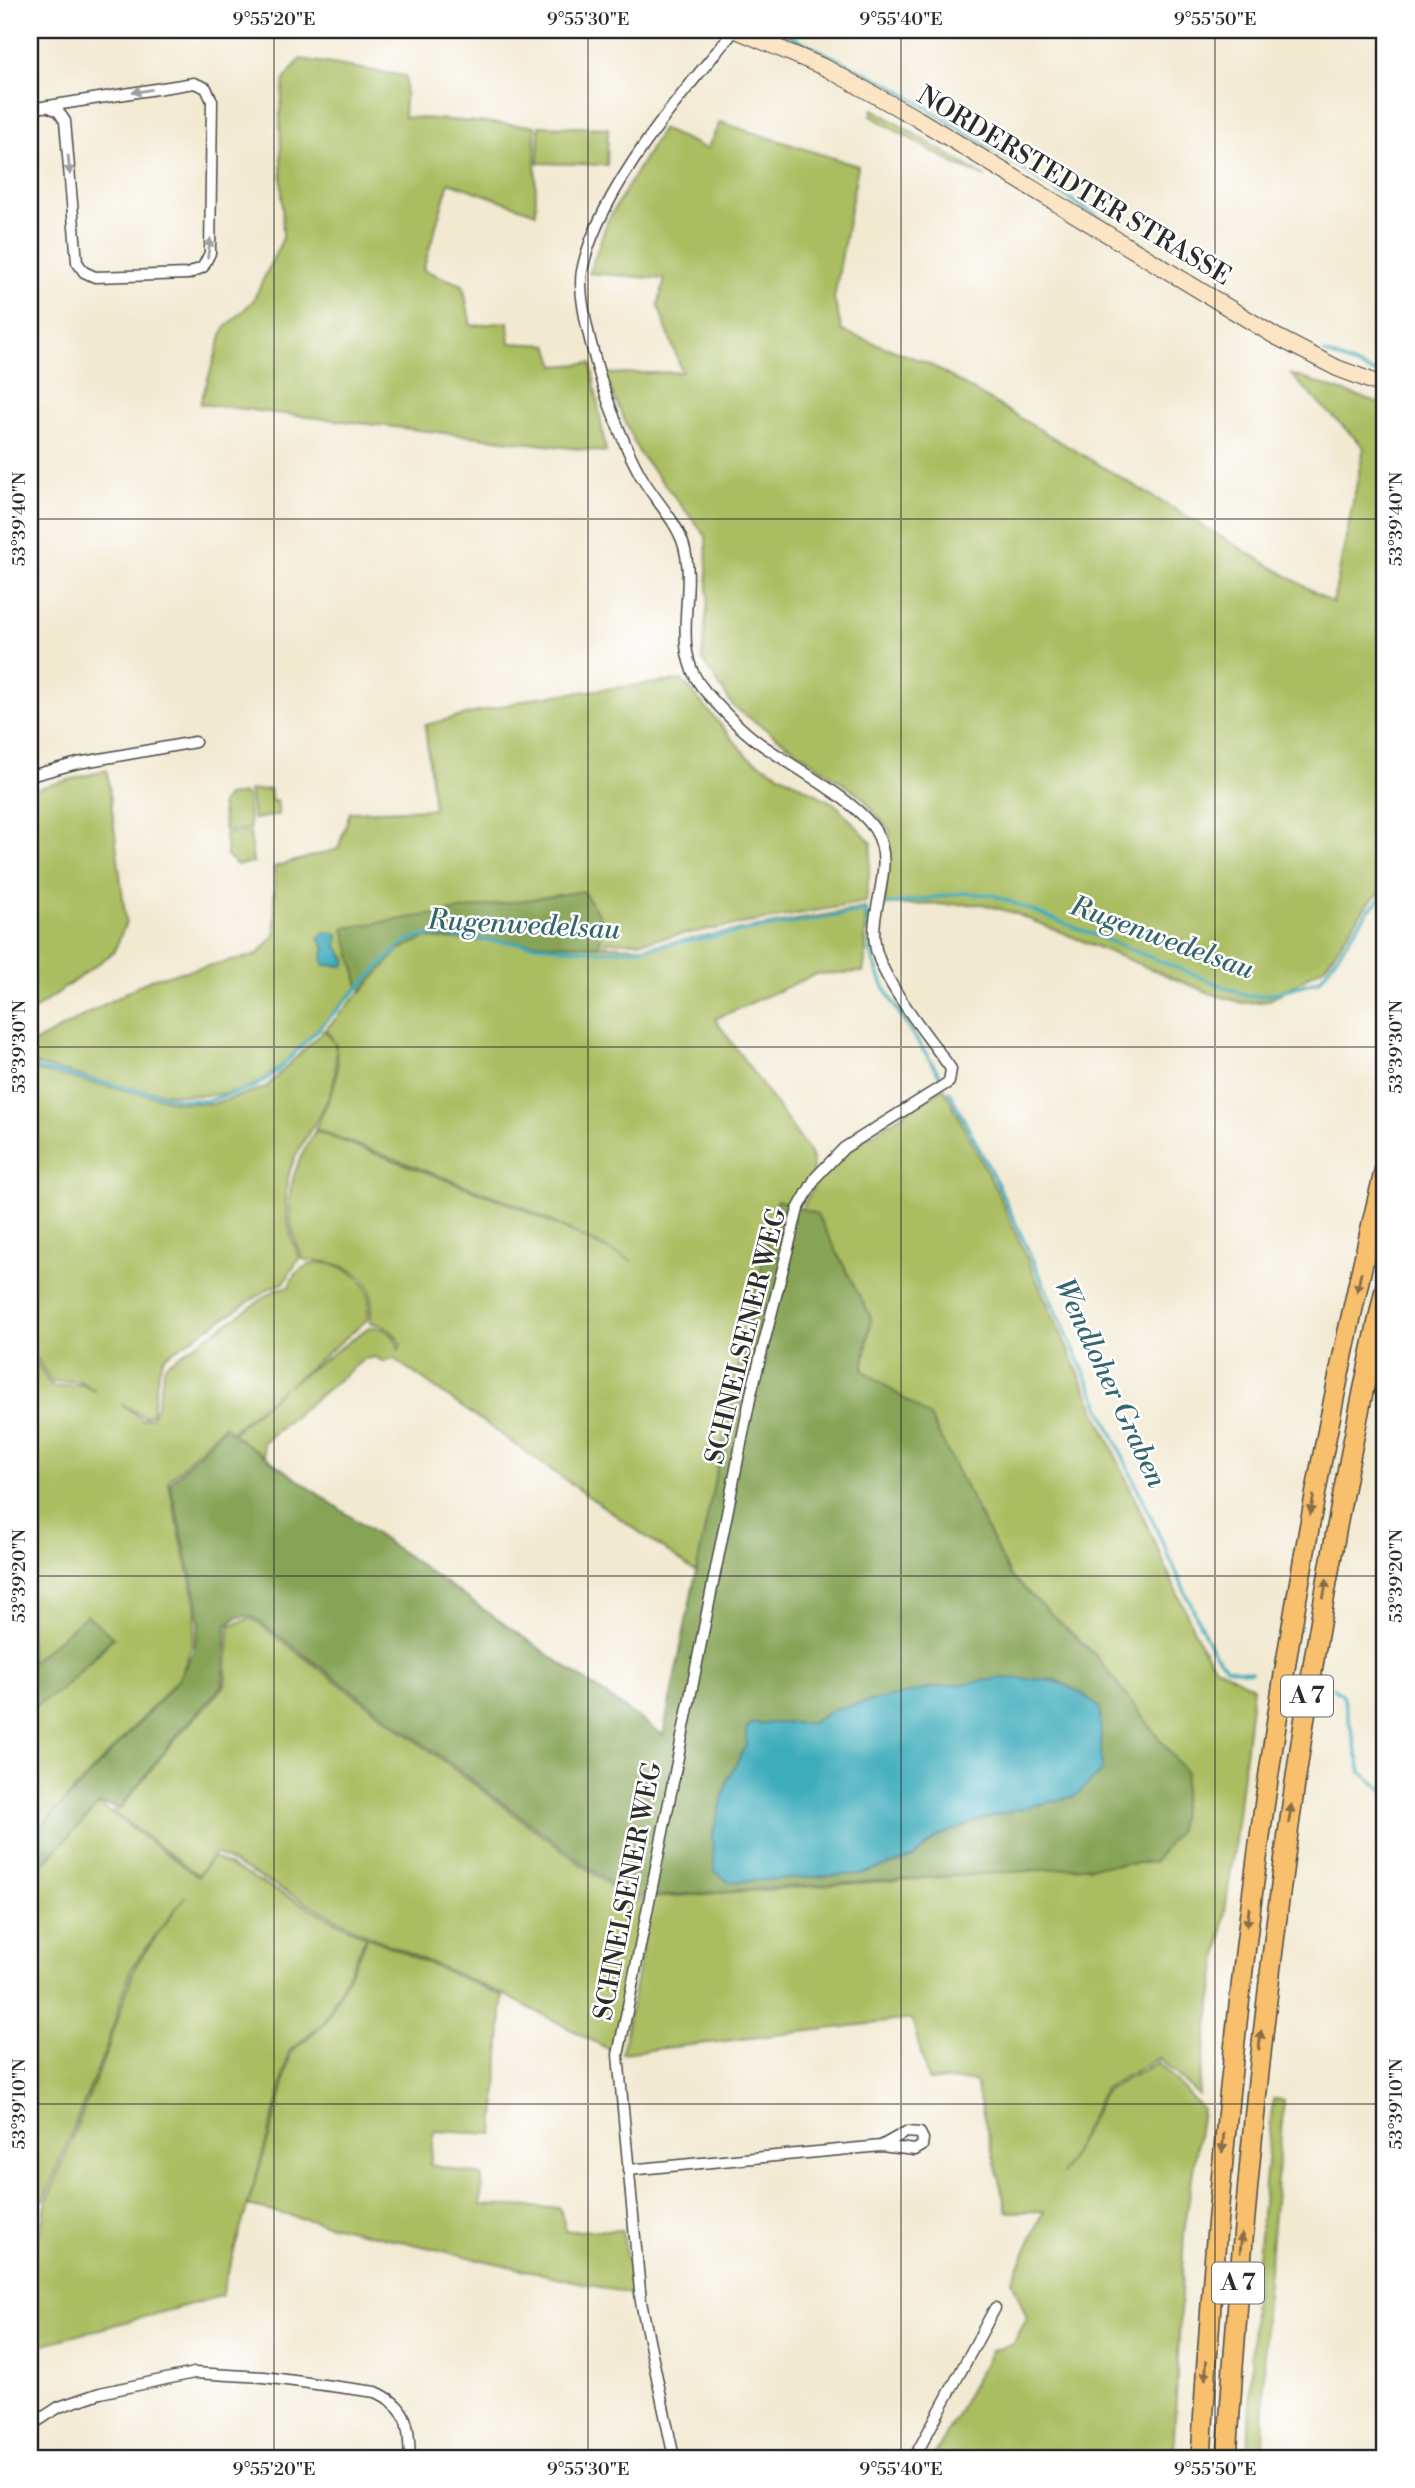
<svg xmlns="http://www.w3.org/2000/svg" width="1415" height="2488" font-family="'Libre Bodoni',serif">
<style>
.green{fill:#aabd61;stroke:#6a7446;stroke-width:2}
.forest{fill:#87a457;stroke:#596841;stroke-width:2;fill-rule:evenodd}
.water{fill:#3eacbb;stroke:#346c73;stroke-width:2}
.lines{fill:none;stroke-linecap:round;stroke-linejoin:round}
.stream{stroke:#3eacbb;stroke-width:3.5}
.minor-casing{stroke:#494844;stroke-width:13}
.secondary-casing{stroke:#494844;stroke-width:18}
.motorway-casing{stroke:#494844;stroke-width:22}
.minor{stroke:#fff;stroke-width:10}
.secondary{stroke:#fce5c4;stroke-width:16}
.motorway{stroke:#f8bf6c;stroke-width:19}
.oneway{fill:#a0a0a0}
.oneway2{fill:#876e48}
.ticks{fill:none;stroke:#2b2b2b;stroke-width:2;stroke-opacity:0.45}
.labels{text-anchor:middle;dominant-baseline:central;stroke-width:5;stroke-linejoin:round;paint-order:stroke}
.shield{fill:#fff;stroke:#6b6b6b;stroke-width:2}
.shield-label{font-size:24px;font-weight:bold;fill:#2b2b2b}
.street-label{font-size:26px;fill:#2b2b2b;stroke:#fff}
.water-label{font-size:28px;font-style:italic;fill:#34656c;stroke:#fff}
.neatline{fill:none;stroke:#2b2b2b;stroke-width:2.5}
.ticks-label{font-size:18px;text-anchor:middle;fill:#2b2b2b}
</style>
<rect width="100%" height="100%" fill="#fff"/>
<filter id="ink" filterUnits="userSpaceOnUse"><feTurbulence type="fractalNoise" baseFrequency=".0143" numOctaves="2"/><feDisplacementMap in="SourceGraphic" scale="14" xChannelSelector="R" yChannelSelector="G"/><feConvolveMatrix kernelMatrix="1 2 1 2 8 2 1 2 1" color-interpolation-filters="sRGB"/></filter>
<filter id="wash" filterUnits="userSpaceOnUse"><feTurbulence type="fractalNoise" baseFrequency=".00686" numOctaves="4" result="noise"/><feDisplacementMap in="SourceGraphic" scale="28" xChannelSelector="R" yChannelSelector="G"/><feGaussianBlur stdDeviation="1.57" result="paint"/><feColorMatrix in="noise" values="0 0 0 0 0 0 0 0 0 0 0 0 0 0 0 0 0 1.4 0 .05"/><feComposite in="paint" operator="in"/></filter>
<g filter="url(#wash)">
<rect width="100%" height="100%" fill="#f2e9d1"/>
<path class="green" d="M300,59L406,76L404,117L535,126L536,213L449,182L423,270L463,285L471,326L508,322L510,343L548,345L555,366L591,363L606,452L200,404L224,329L253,301L283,238L280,114L284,80Z
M873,109L986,177L958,166L871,116Z
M720,122L858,166L834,299L842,331L927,363L1333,603L1364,447L1290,374L1385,405V889L1369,902L1325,966L1268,1001L1243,1003L1212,994L1014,913L982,904L884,905L890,831L861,796L734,707L702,659L708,598L706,536L639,453L604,374L682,372L658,305L665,279L589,273L608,220L662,129L707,149Z
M539,126L608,128L607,165L538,163Z
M682,680L748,757L835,804L872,843L866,902L639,942H599L603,921L345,928L359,986C331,1014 291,1063 259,1082C202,1116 91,1077 30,1063V1045L151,979L257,955L275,935L274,867L338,849L350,812L434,809L425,725L538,697Z
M107,770L126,922L114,952L30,1013V790Z
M270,789L272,802L277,801L279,815L253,819L249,791Z
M244,794L247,798L250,829L225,831L221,804L227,796Z
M250,832L253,863L237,865L227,856L225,834Z
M865,908L866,955L863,972L816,974L715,1019L808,1150C820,1172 807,1187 795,1207L777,1201L696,1572L394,1359L384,1362L375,1357L364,1359L262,1443L265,1457L232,1434L285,1387L232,1431L224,1425L168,1481L195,1603C198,1631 191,1653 179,1678L30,1838V1709C63,1689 88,1667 113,1637L52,1647L30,1663V1353L50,1384L56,1387L79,1384L96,1391L80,1381L52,1382L30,1348V1069L178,1102L212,1104L265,1088L324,1030L336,1045C336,1061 336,1079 330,1094C320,1118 303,1138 293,1162C281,1191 285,1229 300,1257L284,1283L272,1287L164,1357L158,1374L152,1413L145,1417L121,1404L143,1420L152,1417L157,1406L165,1365L277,1289L289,1287C302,1244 364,1266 369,1297C370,1303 368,1312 368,1319L288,1386L369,1327C385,1327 396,1334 399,1349L401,1344C394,1330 386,1326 370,1322C371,1314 373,1302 371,1294C365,1267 327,1260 304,1260C279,1212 288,1175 315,1131L518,1207L632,1261L520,1206L315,1129C331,1095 351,1062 326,1029L400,949L425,938L643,947Z
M944,1088L997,1191L1202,1648L1215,1667L1253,1687L1233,1857L1198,2095L1159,2058L1105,2088L1062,2174L1106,2090L1158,2062L1202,2109L1184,2233L1173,2458H933L991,2351L1013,2344L1027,2318L1012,2281L1044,2211L1007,2212L975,2081L928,2080L912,2019L622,2053L652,1898L1153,1862L1095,1655L1011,1577L928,1416L863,1370L871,1318L802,1209L818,1178L847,1150Z
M251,1618L630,1901L648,1900L616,2053L503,1994L367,1935L215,1853L198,1875L112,1811L121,1808L177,1737L225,1686L230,1625Z
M99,1804L198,1877L213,1857L366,1937L324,2022L289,2051L278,2101L221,2296L30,2348V2270L47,2201L107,2051L135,1967L185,1896L132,1967L105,2051L44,2200L30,2198V1878Z
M368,1937L503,1996L494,2134L435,2131L430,2165L482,2175L481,2205L560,2208L566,2231L622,2230L634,2295L248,2206L278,2108L291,2052L325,2023Z
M1273,2099L1284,2100L1265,2315L1263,2458H1248L1253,2309Z"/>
<path class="forest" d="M583,891L603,921L599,946L425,938L400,949L363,990L359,986L344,928Z
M777,1200L817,1214L871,1318L863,1370L930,1417L1011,1577L1095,1655L1186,1773L1178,1831L1154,1862L630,1898L252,1616L238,1617L227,1625L223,1685L176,1736L120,1808L99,1804L30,1878V1838L141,1721L179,1678L193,1653L199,1624L197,1601L170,1483L224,1428L663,1735L735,1379ZM1054,1679L1086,1696L1100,1708L1074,1796L987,1817L938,1836L914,1857L860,1874L729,1882L712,1837L728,1779L746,1745L753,1723H811L835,1709L932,1688Z
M87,1615L113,1637L61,1690L30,1709V1663Z"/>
<path class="water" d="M324,932L335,933L338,936L337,946L347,961L344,966L325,965L322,959L325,948L319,938Z
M1002,1678C1047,1679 1064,1677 1100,1708L1102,1771L1075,1796L987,1817L938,1836L914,1857L860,1874L729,1882L715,1871L712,1837L728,1779L746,1745V1729L753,1723H811L835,1709L932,1688Z"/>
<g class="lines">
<path class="stream" d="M778,30L891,85L1167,261
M1236,303L1296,338
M1325,353L1372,372L1385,374
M886,905L963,893L993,895L1248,996L1268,995L1320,980L1368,911L1385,894
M870,943C874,986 918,1039 940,1076
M30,1067L179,1099L207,1101L255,1087L276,1072L398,948L409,939L433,935L598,951L640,949L867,911L869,932
M949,1091L998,1185L1212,1650L1227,1668L1251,1672
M1333,1687L1343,1695L1361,1772L1385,1791"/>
</g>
</g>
<g filter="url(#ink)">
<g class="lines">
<g class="minor-casing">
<path id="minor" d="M30,109L194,83L206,88L212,101L210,253L203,267L188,274L95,277L84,272L77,262L65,121L58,111L47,106
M30,776L78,763L195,742
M628,2170L881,2146L915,2150L922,2146L923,2139L920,2133L906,2132L881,2146
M30,2426L59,2407L100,2393L194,2373L264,2377L376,2392C410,2407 408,2426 410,2458
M674,2458L641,2302L618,2055L625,2021L751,1394L798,1209L816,1177L844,1148L949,1082L951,1069C930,1038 880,980 875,944C869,908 897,865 875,830C856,800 788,764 758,742C739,728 720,708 705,691C667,648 699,592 683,543C675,519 653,498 641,476C630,457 621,435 613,414C601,384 576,302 582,271C597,193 684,90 735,30
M914,2458L995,2308"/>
</g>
<g class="secondary-casing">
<path id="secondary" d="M736,30L826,68L918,119L1275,336L1337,368L1385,386"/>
</g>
<g class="motorway-casing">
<path id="motorway" d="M1201,2458C1225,2023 1283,1592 1385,1168
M1227,2458C1251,2064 1299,1675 1385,1289"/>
</g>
<use href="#minor" class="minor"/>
<use href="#secondary" class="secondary"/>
<use href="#motorway" class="motorway"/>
</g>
<defs><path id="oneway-solid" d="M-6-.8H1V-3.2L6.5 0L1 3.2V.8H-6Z" transform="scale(1.75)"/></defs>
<g class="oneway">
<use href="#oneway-solid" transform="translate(142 91) rotate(171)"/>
<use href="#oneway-solid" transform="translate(69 165) rotate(85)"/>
<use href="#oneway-solid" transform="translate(209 248) rotate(-81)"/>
</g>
<g class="oneway2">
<use href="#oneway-solid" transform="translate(1359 1282) rotate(102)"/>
<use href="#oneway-solid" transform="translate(1312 1505) rotate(100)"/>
<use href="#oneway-solid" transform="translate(1325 1589) rotate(-80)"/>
<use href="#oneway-solid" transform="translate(1290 1814) rotate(-82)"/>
<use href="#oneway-solid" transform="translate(1248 1917) rotate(97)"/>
<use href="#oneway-solid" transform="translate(1260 2040) rotate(-83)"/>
<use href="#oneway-solid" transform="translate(1223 2143) rotate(95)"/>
<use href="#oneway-solid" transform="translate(1241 2243) rotate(-85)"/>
<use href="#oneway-solid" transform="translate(1206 2370) rotate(93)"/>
</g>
</g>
<path class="ticks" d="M274,30V2458M588,30V2458M901,30V2458M1215,30V2458M30,519H1385M30,1047H1385M30,1576H1385M30,2104H1385"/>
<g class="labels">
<g class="shield">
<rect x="1281" y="1675.5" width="52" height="41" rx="5"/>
<rect x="1212" y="2262.5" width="52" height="41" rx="5"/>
</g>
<g class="shield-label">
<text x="1307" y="1696">A 7</text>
<text x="1238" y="2283">A 7</text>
</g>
<g class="street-label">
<text transform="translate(1074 186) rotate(31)">NORDERSTEDTER STRASSE</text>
<text transform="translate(746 1336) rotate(-76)">SCHNELSENER WEG</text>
<text transform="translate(628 1891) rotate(-79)">SCHNELSENER WEG</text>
</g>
<g class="water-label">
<text transform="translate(524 925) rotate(3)">Rugenwedelsau</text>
<text transform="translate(1162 938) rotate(20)">Rugenwedelsau</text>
<text transform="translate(1110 1383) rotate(65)">Wendloher Graben</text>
</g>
</g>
<rect width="1415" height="2488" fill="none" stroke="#fff" stroke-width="77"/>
<rect x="38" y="38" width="1338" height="2412" class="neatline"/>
<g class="ticks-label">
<text x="274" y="25">9°55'20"E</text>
<text x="588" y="25">9°55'30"E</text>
<text x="901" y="25">9°55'40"E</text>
<text x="1215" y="25">9°55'50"E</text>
<text transform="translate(19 519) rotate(-90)" y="6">53°39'40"N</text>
<text transform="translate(1396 519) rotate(-90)" y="6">53°39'40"N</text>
<text transform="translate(19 1047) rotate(-90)" y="6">53°39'30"N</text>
<text transform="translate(1396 1047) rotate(-90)" y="6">53°39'30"N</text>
<text transform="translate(19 1576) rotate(-90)" y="6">53°39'20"N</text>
<text transform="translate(1396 1576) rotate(-90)" y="6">53°39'20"N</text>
<text transform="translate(19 2104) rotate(-90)" y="6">53°39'10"N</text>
<text transform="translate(1396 2104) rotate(-90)" y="6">53°39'10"N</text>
<text x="274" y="2475">9°55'20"E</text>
<text x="588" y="2475">9°55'30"E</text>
<text x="901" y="2475">9°55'40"E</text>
<text x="1215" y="2475">9°55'50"E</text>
</g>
</svg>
